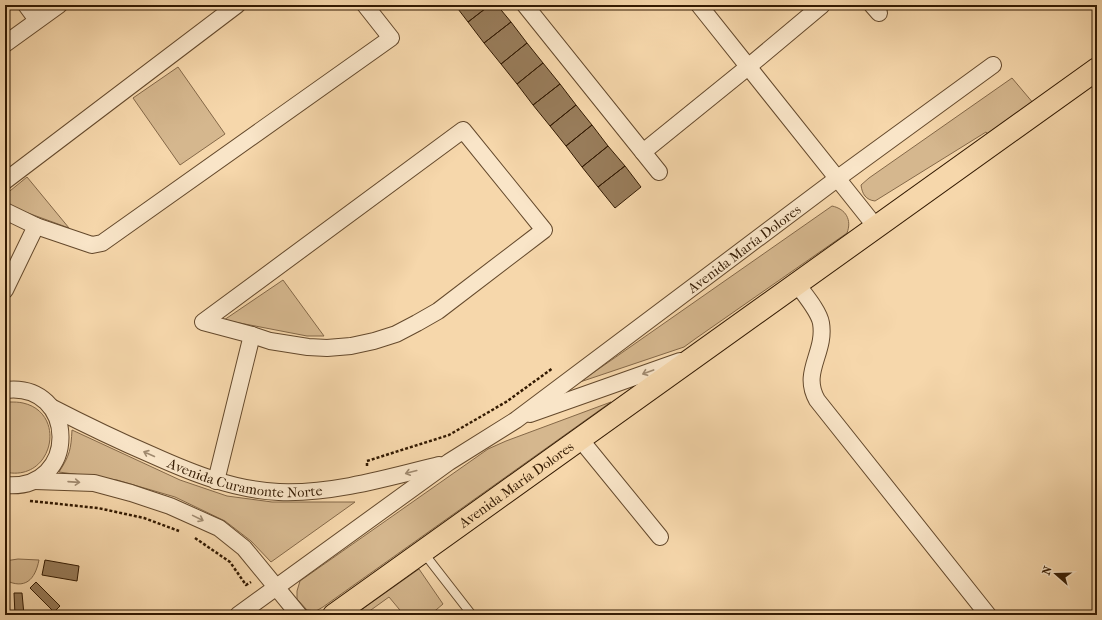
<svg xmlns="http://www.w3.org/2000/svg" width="1102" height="620" font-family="'IM FELL French Canon',serif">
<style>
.green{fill:#d5b78e;stroke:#846848}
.building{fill:#987c5a;stroke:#331a02}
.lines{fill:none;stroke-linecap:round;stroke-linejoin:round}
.service-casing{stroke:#64492c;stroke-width:10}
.minor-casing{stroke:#64492c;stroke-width:18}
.primary-casing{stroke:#331a02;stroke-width:24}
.path{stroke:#331a02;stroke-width:2.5;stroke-dasharray:3 2;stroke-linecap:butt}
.service{stroke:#f9e5c8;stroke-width:8}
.minor{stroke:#f9e5c8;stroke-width:16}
.primary{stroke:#f6d7ab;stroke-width:22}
.oneway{stroke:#a08a6f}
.labels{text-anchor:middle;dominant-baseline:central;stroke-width:3;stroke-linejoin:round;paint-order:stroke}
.street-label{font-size:14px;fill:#331a02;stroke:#f9e5c8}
</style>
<rect width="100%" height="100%" fill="#f6d7ab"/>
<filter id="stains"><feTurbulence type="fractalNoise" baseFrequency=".005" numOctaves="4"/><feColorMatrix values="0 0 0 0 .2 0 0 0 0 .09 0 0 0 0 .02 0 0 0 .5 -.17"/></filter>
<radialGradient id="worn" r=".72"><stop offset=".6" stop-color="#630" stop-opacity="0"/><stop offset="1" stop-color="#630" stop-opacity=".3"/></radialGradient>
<path class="green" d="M178,67L225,134L180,165L133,98Z
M1012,78L1034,104L989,136L986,132L875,201C866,200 862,194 861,185L869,178Z
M27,177L69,228L6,205L5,195Z
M832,206C846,209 852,220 847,233L695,339L684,347L580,382Z
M283,280L324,336H307L224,320Z
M10,402C14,402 19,402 23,403C68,413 53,483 5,472V404Z
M611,402L323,607L316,611L307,610L297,599V591L300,581L488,449L506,441Z
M72,430L180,480L227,496L272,502H355L271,562L251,541L225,521L175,497L117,480L59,472C70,455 71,449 72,430Z
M18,559L39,560C35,580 25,590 5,580V561Z
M419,569L443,604L430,615H404L389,597L364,615H354Z"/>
<path class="building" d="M455,5H490L468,22Z
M490,5H497L511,22L484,43L468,22Z
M511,22L527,43L501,64L484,43Z
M527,43L543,63L517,84L501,64Z
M543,63L560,84L533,105L517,84Z
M560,84L576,105L550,126L533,105Z
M576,105L592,125L566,146L550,126Z
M592,125L608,146L582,167L566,146Z
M608,146L625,166L598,187L582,167Z
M625,166L641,187L615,208L598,187Z
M45,560L79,566L77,581L42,575Z
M36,582L60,606L54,612L30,588Z
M14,593H22L24,615H15Z"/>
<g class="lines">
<g class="service-casing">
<path id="service" d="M423,552L472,615"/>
</g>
<g class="minor-casing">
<g id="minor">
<path d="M26,5L37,20"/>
<path d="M525,5L659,172"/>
<path d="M699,5L876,227"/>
<path d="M872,5L879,13"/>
<path d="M5,44L59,5"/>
<path d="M463,130L544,230L438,311L417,323L396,334L374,341L351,346L327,348L308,347L270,341L252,335L203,322Z"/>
<path d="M643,152L748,67L822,5"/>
<path d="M5,181L237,5"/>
<path d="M5,211L36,226L92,245L102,243L391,38L365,5"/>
<path d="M797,284C804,294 819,311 821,323C826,353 801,372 817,400L988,615"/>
<path d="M5,290L36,226"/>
<path d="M5,390C78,381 80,492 5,485"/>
<path id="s1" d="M51,407C84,424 117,440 152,455C192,473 234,490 279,492C333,494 387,478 439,465"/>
<path d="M530,414L680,361"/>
<path d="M580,439L660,537"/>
<path d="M35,481L94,483L131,493L170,506L219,528L244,548L299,615"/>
<path d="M216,481L252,335"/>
<path id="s2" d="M238,615L449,462L516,420L838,178L993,65"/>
</g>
</g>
<g class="primary-casing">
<g id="primary">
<path id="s3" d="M334,615L1097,69"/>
</g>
</g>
<path class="path" d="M367,466V461L449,435L506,402L553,368
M30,501L98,508L144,518L179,531
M195,538L230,562L246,585L251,582"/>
<use href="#service" class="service"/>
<use href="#minor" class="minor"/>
<use href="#primary" class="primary"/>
</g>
<defs><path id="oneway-shaft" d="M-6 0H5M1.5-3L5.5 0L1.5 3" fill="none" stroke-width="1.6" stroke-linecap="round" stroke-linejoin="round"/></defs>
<g class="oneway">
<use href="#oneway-shaft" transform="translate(648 372) rotate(160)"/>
<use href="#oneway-shaft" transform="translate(149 454) rotate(-156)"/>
<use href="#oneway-shaft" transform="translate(411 472) rotate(165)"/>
<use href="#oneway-shaft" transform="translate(74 482) rotate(4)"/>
<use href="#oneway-shaft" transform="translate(198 518) rotate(26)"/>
</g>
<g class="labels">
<g class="street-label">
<text stroke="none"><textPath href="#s2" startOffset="625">Avenida María Dolores</textPath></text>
<text stroke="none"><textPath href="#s1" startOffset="209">Avenida Curamonte Norte</textPath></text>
<text stroke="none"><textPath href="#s3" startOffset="224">Avenida María Dolores</textPath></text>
</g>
</g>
<rect width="1102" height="620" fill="none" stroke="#f6d7ab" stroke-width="20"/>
<rect x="6" y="6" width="1090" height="608" fill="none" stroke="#331a02" stroke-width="2"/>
<rect x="10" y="10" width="1082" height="600" fill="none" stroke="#331a02"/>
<g transform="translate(1056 574) rotate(290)" stroke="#f9e5c8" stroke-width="3" paint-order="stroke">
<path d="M0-3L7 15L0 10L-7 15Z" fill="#331a02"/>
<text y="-6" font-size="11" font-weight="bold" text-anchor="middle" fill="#331a02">N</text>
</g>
<rect width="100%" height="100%" filter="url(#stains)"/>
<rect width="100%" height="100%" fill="url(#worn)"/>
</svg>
